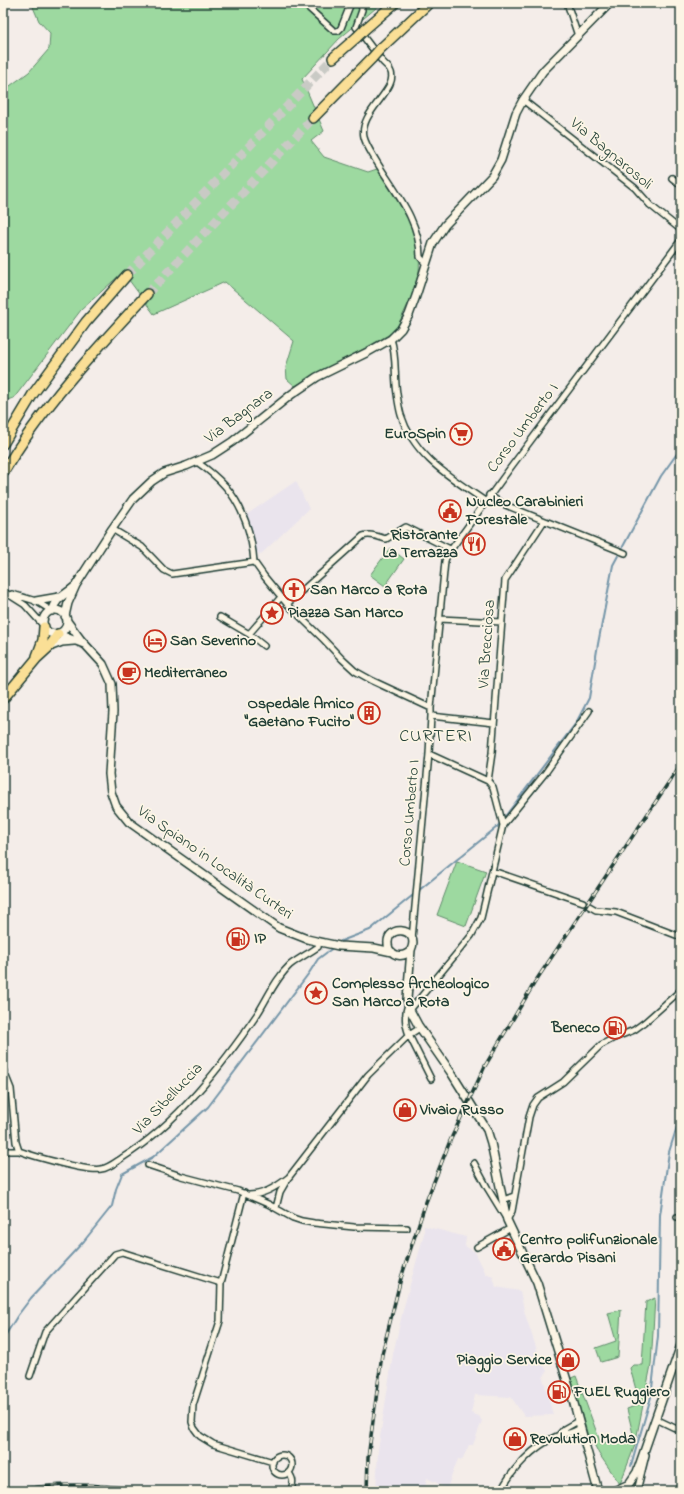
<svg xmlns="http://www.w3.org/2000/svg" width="684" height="1494" font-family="'Indie Flower',sans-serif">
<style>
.built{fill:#eae4ed}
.green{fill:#9dd9a0;stroke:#5e8b6a}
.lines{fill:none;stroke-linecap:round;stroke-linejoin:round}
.stream{stroke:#7596a9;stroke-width:2}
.highway-tunnel{stroke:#c9cac5;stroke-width:9;stroke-dasharray:9 4.5;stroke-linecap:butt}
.street-casing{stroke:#1f3d34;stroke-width:8}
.secondary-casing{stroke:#1f3d34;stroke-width:10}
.highway-casing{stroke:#1f3d34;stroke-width:12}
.street{stroke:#fcf5e5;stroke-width:5}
.secondary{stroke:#fcf5e5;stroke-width:7}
.highway{stroke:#fadf96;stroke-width:9}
.rail-casing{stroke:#1f3d34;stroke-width:3.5}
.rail{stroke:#fcf5e5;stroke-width:2;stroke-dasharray:6;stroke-linecap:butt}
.highway-bridge-casing{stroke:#1f3d34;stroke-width:12;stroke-linecap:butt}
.highway-bridge{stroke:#fadf96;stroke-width:9}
.labels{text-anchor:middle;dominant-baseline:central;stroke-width:3.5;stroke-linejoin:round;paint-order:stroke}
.street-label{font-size:16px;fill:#1f3d34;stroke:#fcf5e5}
.poi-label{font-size:16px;font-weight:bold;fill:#1f3d34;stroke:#fcf5e5;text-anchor:start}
.quarter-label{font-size:18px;letter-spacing:1px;fill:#1f3d34;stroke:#fcf5e5}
</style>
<rect width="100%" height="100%" fill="#f4ede9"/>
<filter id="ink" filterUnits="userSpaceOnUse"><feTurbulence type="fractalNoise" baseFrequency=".025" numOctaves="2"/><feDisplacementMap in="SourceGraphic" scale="8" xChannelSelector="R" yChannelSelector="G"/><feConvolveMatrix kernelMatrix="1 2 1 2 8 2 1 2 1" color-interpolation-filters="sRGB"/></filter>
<g filter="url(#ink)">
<path class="built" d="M296,481L309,509L260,555L256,551L246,515Z
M424,1226L466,1237L465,1246L475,1252L486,1274L493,1277L496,1287L520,1291L525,1314L539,1356L547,1371L543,1378L553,1415L524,1416L511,1397L475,1395L471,1413L479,1416L482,1421L473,1445H469L462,1460L458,1459L447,1488L427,1478L424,1491H376L378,1450L393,1354L403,1310L424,1234Z"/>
<path class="green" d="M36,3H382L339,39L302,79L324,131L311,141L324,157L368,172L380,168L407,209L420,244L419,273L412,296L395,331L378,341L295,386L287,379L286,367L294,341L225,282L154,314L123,272L81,310L14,398L3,401V91L29,72L49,49L50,33L39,21L33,7Z
M390,548L404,559L385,586L370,575Z
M457,861L486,871L466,926L437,915Z
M655,1298L651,1365L635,1445L620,1484L599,1454L594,1444L588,1436L571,1378L576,1376L601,1444L633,1434L627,1409L640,1404L630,1368L633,1365H642L646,1302Z
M621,1310L618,1357L601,1362L596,1348L616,1341L608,1313Z"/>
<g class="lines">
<path class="stream" d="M337,944L341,941L370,930L497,827L576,723L589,698L598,644L613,565L661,476L681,448
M3,1339L18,1315L31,1298L84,1241L112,1206L116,1189L122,1174L153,1157L208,1107L309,973L318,959L334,947
M631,1466L651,1397L658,1336L660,1215L669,1152L681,1114"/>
<path class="highway-tunnel" d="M127,275L333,58
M147,294L313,118"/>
<g class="street-casing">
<path id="street" d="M303,3L334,31H338L341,28L351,3
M361,3L362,10L356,27C365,38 373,50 382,61C384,64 389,67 390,70C401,88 358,112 364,137C366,145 371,152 375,159C393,190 420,219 420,257L426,264
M567,3L578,36
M523,100L635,188L650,205L681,230
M672,178L681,185
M391,339C397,357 394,375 397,394C398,401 399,408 401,415C414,457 452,478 485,501
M197,462C207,469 217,477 225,486C243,506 252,535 254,562
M489,495L503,504L625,553
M112,529L142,547L164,570L172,574L254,562L264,576L287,604L324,640L342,659L355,671L373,681L431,708
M3,591L25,605L43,625
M12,594L36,601L52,611
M287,604L363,536C371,533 378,537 386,539L406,527L450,549
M220,617L249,634L264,646
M439,619L502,622
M249,634L281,597
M431,716L494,723
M488,781L492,753L505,580L544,521
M503,825L546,772L589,711
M493,871L583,902
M589,906L596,910L616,912L681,937
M412,939L429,754L431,716V708L445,561L447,555L511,467L681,240
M408,1004C404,1016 405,1024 409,1035L431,1079
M410,1010L471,936L481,918L503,825L493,787L488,781L429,754
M3,1069L11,1089L16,1142L19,1151C33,1156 88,1172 101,1169C109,1168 116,1162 122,1158C177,1124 222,1066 258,1013C268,997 276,978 290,965C298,959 309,953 318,947L319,942
M3,1151H19
M474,1163L488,1189L507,1220L512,1211L529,1117L533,1105L538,1098L563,1082L601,1045L614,1038L634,1030L645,1022L681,990
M148,1165L181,1176L238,1191L268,1204L293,1218L302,1221L314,1223L354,1227L407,1228
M244,1193L221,1283L220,1321L193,1405L192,1422L194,1428L200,1436L213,1444L273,1462
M249,1195C264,1195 278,1186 289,1177L368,1075L409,1035L420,1028
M503,1200L514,1196
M276,1208L280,1192L287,1180
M677,1217H681
M477,1247L511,1228
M672,1370L681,1366
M30,1376L45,1332L115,1254L122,1252L128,1254L221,1283
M656,1419L681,1431
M558,1436L564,1429L578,1421
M272 1465a10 10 0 1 1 20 0a10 10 0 1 1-20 0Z
M289,1473C294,1480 293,1483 291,1491
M501,1491C512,1469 534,1446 557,1436C565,1433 573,1434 580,1428
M637,1491L646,1455"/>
</g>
<g class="secondary-casing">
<path id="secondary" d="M36,601L59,597
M43 622a12 12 0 1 1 24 0a12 12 0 1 1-24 0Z
M52,611C56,598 65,595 74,587
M65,616L68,603L76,585L112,529L133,499L152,481L164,473L186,466L212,455L232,442L292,394L317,377L368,352L391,339L401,329L409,315L416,296L433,243L445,225L492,176L501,160L516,113L523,100L543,71L610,3
M67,621L81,640L103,664L112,684L113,712L109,774L111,792L116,806L129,822L279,928L307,939L320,942L339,946L374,948L392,952
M58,634L84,644
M49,647L62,642L74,641
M411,950C404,958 395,957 389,949C381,923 422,926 411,950L407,999L410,1010L418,1025L452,1074L487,1130L491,1143L507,1220L537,1283L573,1400L598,1491
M614,1491L627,1485
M624,1491L637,1472L681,1345"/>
</g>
<g class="highway-casing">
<path id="highway" d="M365,29L395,3
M380,49L429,3
M333,58L357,37
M313,118L372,58
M3,444L33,394L86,322L127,275
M3,473C41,408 96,349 147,294
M37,656L43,640L44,627
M3,699L37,658L49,647L58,634"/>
</g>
<use href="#street" class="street"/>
<use href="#secondary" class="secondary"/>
<use href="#highway" class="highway"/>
<g class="rail-casing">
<path id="rail" d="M16,1491C58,1482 100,1484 142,1491
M367,1491L368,1458L382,1354L401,1278L426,1202L450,1141L485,1066L535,982L681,764"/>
</g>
<use href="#rail" class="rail"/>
<g class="highway-bridge-casing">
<path id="highway-bridge" d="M357,37L365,29
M372,58L380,49"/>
</g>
<use href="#highway-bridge" class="highway-bridge"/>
</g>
</g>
<defs>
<g id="supermarket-ring" transform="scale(1.15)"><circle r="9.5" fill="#fcf5e5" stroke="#c8321e" stroke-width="1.5"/><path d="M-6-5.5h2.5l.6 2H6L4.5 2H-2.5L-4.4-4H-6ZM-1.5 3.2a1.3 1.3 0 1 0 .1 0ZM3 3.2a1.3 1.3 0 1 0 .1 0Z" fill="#c8321e"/></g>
<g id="civic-ring" transform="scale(1.15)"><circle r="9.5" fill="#fcf5e5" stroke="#c8321e" stroke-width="1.5"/><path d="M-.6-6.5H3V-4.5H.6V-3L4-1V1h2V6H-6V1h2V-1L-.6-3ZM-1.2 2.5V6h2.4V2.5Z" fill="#c8321e"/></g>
<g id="restaurant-ring" transform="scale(1.15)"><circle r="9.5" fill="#fcf5e5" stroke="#c8321e" stroke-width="1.5"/><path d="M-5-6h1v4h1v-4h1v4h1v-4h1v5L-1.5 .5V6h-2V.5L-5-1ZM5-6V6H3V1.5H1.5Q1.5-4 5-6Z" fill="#c8321e"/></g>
<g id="church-ring" transform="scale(1.15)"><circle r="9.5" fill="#fcf5e5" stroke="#c8321e" stroke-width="1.5"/><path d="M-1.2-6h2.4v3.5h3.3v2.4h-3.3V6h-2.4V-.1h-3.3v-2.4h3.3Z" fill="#c8321e"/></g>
<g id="sight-ring" transform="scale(1.15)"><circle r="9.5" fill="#fcf5e5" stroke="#c8321e" stroke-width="1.5"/><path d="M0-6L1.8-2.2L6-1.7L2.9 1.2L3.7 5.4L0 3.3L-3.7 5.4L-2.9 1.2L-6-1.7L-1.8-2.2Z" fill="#c8321e"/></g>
<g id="hotel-ring" transform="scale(1.15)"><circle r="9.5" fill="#fcf5e5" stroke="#c8321e" stroke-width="1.5"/><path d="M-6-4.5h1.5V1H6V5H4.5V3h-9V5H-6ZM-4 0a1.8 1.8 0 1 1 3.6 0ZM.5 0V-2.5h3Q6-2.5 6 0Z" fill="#c8321e"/></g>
<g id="cafe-ring" transform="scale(1.15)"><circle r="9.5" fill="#fcf5e5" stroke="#c8321e" stroke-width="1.5"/><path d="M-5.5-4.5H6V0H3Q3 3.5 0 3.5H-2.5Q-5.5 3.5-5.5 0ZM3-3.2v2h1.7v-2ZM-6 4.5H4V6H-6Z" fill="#c8321e"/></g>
<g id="building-ring" transform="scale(1.15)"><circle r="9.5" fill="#fcf5e5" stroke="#c8321e" stroke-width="1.5"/><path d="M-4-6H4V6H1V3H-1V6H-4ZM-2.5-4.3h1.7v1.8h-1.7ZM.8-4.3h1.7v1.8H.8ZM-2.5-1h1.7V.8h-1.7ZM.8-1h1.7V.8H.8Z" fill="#c8321e"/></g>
<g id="fuel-ring" transform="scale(1.15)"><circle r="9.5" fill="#fcf5e5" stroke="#c8321e" stroke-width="1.5"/><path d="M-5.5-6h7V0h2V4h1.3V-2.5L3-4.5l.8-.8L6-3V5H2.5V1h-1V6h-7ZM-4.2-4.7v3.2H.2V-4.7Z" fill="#c8321e"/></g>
<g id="shop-ring" transform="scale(1.15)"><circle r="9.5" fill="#fcf5e5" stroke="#c8321e" stroke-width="1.5"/><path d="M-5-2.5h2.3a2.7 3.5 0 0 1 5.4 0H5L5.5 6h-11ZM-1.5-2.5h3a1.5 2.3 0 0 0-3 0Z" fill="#c8321e"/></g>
</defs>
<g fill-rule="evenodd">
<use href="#supermarket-ring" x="461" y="434"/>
<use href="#civic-ring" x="450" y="511"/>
<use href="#restaurant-ring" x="474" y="544"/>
<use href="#church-ring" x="294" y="590"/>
<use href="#sight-ring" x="272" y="613"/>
<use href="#hotel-ring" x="155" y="641"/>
<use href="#cafe-ring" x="129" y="673"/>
<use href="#building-ring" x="369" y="713"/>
<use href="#fuel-ring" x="238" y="939"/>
<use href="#sight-ring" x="316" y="993"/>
<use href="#fuel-ring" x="615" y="1028"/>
<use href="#shop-ring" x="405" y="1110"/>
<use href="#civic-ring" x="504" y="1249"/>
<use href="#shop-ring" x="568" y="1360"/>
<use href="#fuel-ring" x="559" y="1392"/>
<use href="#shop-ring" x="515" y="1439"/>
</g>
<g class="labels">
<g class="street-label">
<text transform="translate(611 154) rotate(40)">Via Bagnarosoli</text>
<text transform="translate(239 416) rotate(-37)">Via Bagnara</text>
<text transform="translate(523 428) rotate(-53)">Corso Umberto I</text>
<text transform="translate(487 644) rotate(-86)">Via Brecciosa</text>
<text transform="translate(410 813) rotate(-85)">Corso Umberto I</text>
<text transform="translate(215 863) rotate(35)">Via Spiano in Località Curteri</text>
<text transform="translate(168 1099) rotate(-46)">Via Sibelluccia</text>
</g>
<g class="poi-label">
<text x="446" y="434" text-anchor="end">EuroSpin</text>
<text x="466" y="502">Nucleo Carabinieri<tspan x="466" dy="18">Forestale</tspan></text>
<text x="458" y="535" text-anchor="end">Ristorante<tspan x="458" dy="18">La Terrazza</tspan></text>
<text x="310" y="590">San Marco a Rota</text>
<text x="288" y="613">Piazza San Marco</text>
<text x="170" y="641">San Severino</text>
<text x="144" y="673">Mediterraneo</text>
<text x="354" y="704" text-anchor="end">Ospedale Amico<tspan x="354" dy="18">"Gaetano Fucito"</tspan></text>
<text x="254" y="939">IP</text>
<text x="332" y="984">Complesso Archeologico<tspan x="332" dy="18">San Marco a Rota</tspan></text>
<text x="600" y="1028" text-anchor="end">Beneco</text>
<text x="420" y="1110">Vivaio Russo</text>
<text x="520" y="1240">Centro polifunzionale<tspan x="520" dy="18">Gerardo Pisani</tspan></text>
<text x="552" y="1360" text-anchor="end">Piaggio Service</text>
<text x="574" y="1392">FUEL Ruggiero</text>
<text x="530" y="1439">Revolution Moda</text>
</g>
<g class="quarter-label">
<text x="436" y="737">CURTERI</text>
</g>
</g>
<rect width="684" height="1494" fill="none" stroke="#fcf5e5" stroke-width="16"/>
<rect x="8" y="8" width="668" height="1478" fill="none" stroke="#1f3d34" stroke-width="1.5" filter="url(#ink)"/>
</svg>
